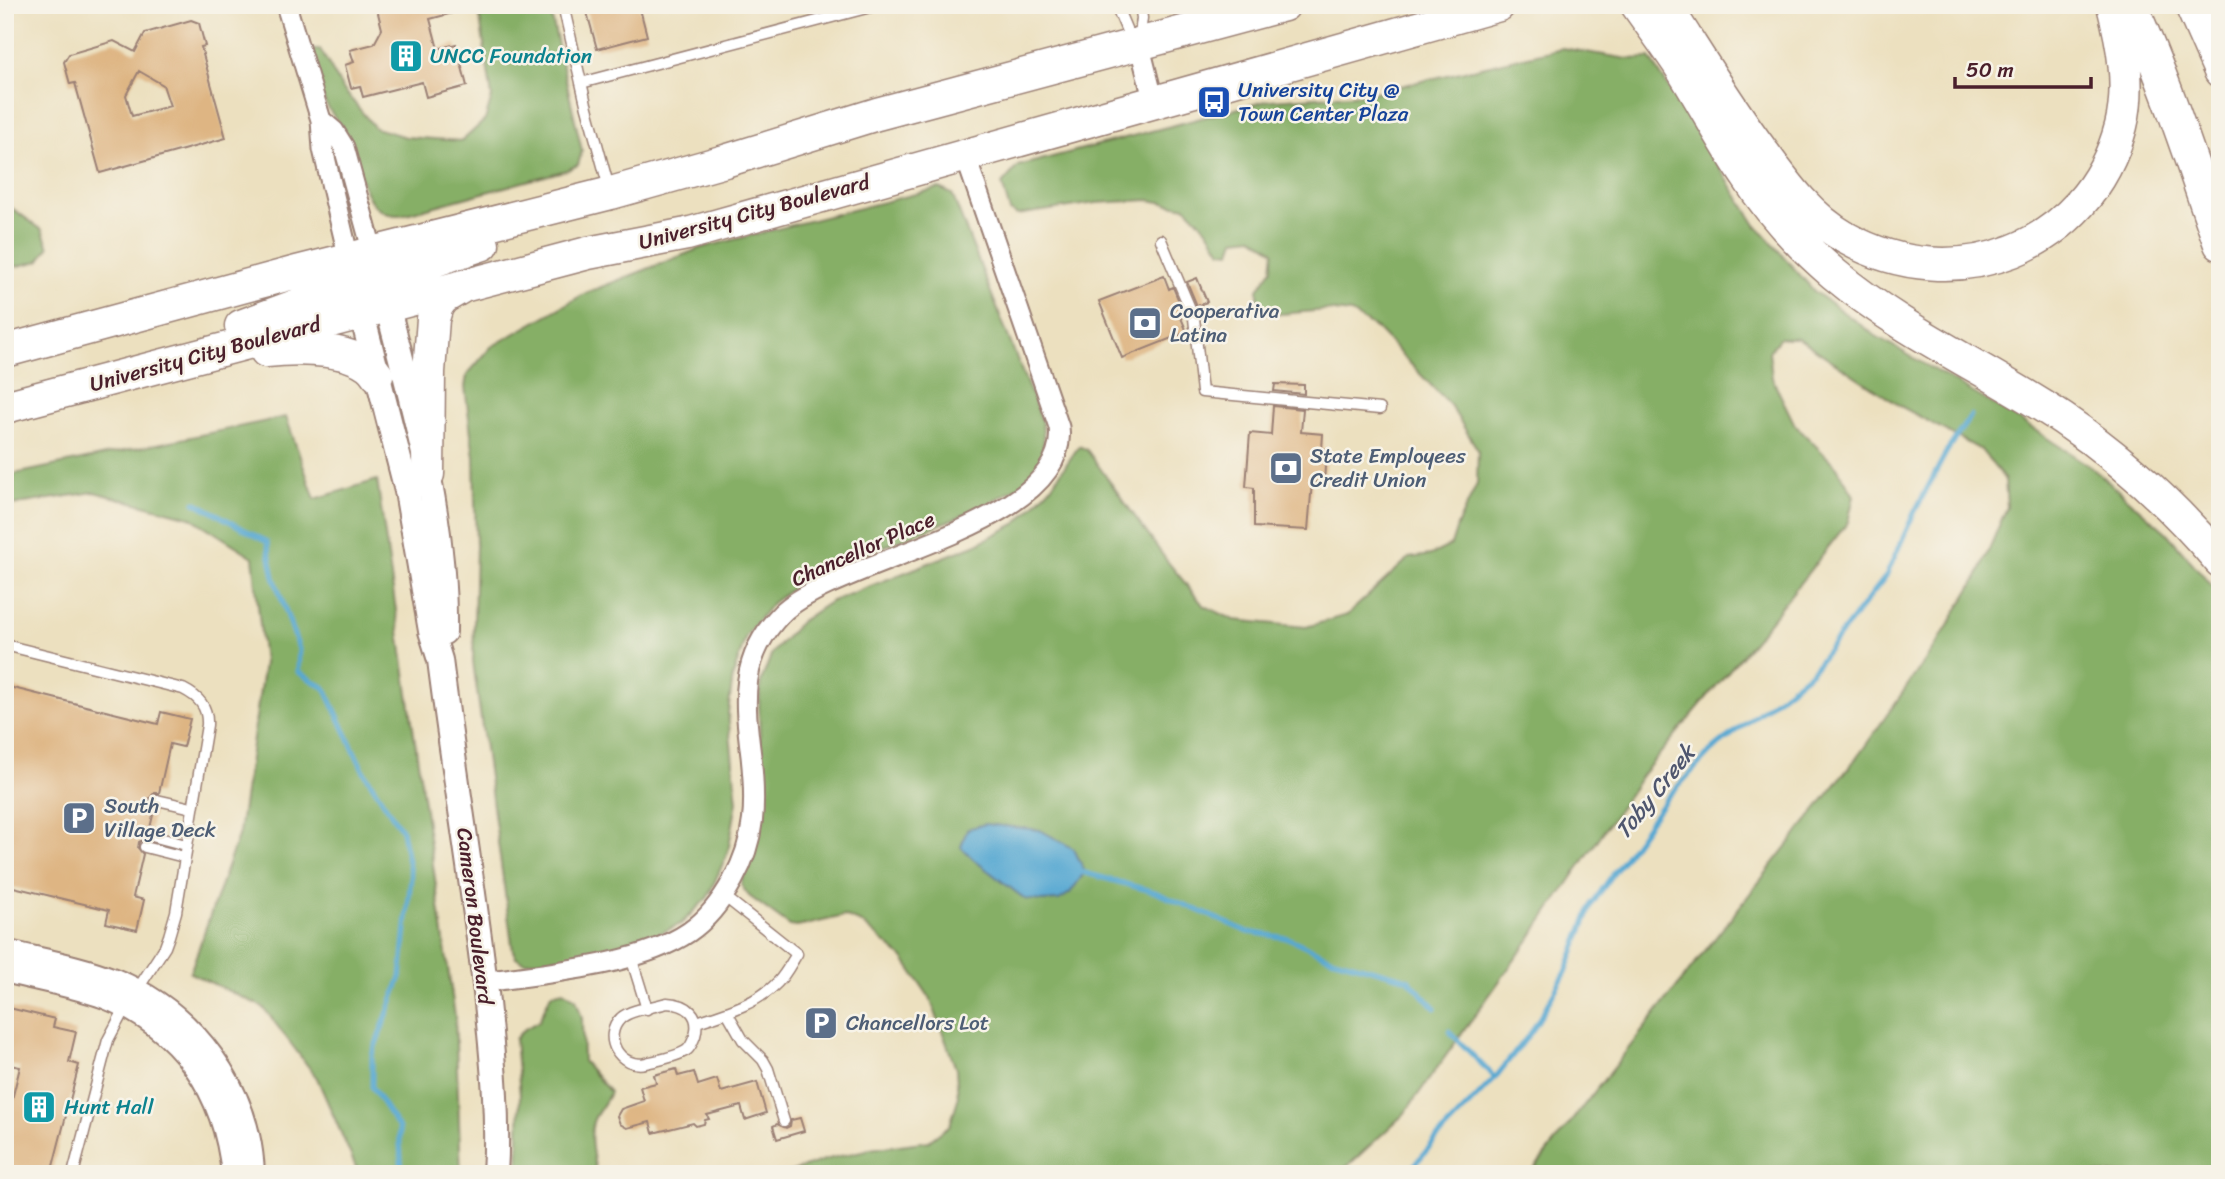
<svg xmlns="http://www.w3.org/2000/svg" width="2225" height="1179" font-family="Sriracha,sans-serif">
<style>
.forest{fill:#86af66;stroke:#686748;stroke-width:2}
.water{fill:#57a8d2;stroke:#50647e;stroke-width:2}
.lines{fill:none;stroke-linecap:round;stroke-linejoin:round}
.stream{stroke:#57a8d2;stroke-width:5}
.building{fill:#deb583;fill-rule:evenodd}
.service-casing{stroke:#9b8075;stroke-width:13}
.minor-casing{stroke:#9b8075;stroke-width:23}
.tertiary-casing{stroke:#9b8075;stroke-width:28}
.primary-casing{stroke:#9b8075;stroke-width:35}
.service{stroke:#fff;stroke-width:10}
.minor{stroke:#fff;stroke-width:19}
.tertiary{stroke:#fff;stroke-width:24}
.primary{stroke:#fff;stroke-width:32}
.labels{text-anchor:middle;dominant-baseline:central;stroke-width:5;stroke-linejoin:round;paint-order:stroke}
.culture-label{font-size:21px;fill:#0d838f;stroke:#f7f3e8;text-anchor:start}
.transit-label{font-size:21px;fill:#164399;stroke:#f7f3e8;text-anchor:start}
.street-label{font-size:21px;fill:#4a1f2b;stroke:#f7f3e8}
.service-label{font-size:21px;fill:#4e5e75;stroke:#f7f3e8;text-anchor:start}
.water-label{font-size:23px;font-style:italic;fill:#4f566e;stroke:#f7f3e8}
</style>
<rect width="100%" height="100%" fill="#f7f3e8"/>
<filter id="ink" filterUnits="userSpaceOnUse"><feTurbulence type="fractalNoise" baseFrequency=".0143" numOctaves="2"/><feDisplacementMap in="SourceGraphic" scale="14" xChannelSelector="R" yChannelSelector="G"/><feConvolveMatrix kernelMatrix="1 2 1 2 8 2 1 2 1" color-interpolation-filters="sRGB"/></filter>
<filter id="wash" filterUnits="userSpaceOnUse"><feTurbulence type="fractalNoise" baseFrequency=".00686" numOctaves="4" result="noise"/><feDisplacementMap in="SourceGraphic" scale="28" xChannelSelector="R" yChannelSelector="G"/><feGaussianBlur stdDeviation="1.57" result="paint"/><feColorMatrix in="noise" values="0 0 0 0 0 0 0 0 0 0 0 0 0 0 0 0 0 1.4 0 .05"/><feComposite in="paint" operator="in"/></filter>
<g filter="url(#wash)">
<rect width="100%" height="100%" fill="#ece0bf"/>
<path class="forest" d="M478,5H549L582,151L578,165L567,170L406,214C362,223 360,167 349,138C344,127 337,121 330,111C318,93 314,72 309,51L320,49L342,88L375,128L406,137L462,141L485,120L492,97Z
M1562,48L1628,59L1650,58L1756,225L1814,291L1876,336L2018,419L2091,467L2166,532L2220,595V1174H1530L1861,752L1938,642L1976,580L2007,507L2005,480L1981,450L1900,406L1798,338H1780L1769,351L1772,378L1795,425L1837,467L1854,496L1848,522L1766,626L1643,774L1534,933L1404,1114L1339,1174H785L824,1160L870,1149L929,1141L950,1125L958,1099L956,1069L930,998L903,958L862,923L844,916L797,927L790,926L749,896L741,885L761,795L759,706L761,681L772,653L800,622L830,602L977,544L1017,523L1050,488L1079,446L1087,450L1167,561L1203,605L1234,620L1306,627L1347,615L1409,558L1431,555L1451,545L1457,526L1477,484L1478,450L1450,405L1377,329L1351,313L1326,310L1270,315L1258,302V289L1272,269L1274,251L1253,237L1235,239L1231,252L1221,251L1207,229L1186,207L1149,200L1096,203L1017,215L1010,211L1002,184L1018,166L1270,100L1367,94Z
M939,188L952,194L1042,422L1044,442L1040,464L1022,485L976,510L810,576L772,603L746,636L733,676L728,713L737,802L728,852L708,897L681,924L638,943L594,953L525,962L516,957L513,951L473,662L476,546L474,457L465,387L467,375L491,347L586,293L701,248Z
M5,203L42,230L49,247L39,261L5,269Z
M286,417L315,499L377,480L455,1016L461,1174H359L317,1078L263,1007L190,973L239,833L264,663L253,557L190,517L94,492L5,506V476Z
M563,991L576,999L582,1018L583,1061L610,1092C606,1104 596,1112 593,1122C589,1137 593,1160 597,1174H518L520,1095L515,1039L523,1030L539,1021L551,994Z"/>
<path class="water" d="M985,824L1040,830L1074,849L1085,872L1070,893L1059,900L1042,901L1025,899L974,860L961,847L967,829Z"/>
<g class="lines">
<path class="stream" d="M195,502L267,542L274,577L299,649L298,672L325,688L364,772L402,831L411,877L401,977L372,1055V1087L399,1128L402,1174
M1078,871L1155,892L1248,932L1288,938L1331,958L1408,979L1435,1008
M1449,1031L1495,1078
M1407,1174L1437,1138L1495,1078L1532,1031L1566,972L1592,904L1666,799L1711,751L1811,672L1886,576L1914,513L1947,451L1971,415"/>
</g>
<g id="blocks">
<path class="building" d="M376,5H464V10L430,19L438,49L456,44L467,86L426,97L422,82L363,97L360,86L351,88L345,65L354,62L350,50L374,44L382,29Z
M585,5H639L647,36L597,49Z
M191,20L199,23L205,46L201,47L226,138L100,173L75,83L70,84L64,62L69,54L114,41L135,52L145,33ZM139,71L163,85L170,106L132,116L126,95Z
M1164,276L1169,289L1173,287L1183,311L1179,313L1187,332L1122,358L1099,301Z
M1197,278L1207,302L1197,306L1187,282Z
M1275,384L1304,385V394L1274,391Z
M1273,406L1303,409L1301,432L1323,434L1322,449H1326L1324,483L1312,482L1308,530L1254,527V488L1246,487L1250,433L1271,435Z
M5,686L158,724L161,712L190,719L183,747L170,744L159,793H154L150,798V803L155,807L150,828L143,829L141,834L143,840L139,842L138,848L143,854L133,897L144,900L137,930L106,923L109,910L5,885Z
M5,1007L55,1019L53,1027L76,1032L69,1062L79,1065L51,1174H5V1128L20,1067L5,1064Z
M676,1069L678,1076L694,1072L698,1085L717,1079L721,1092L757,1082L766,1113L745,1120L741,1106L707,1115L709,1119L705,1120L704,1124L696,1126L693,1123L653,1133L650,1122L627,1128L620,1124L617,1116L621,1109L644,1101L640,1087L656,1083L654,1075Z
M800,1118L804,1131L777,1139L773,1126L777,1124L786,1128L790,1126L791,1120Z"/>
</g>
</g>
<g filter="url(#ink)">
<use href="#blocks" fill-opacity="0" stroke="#9b8075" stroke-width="2"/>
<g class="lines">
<g class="service-casing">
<path id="service" d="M563,5L586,104L609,188
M1116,5L1127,31L1139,43L1142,18L1140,5
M581,83L878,5
M1161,240L1194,318L1202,392L1380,409
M5,645L183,689C199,697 208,707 207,725L176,912L169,936L165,947L137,990
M157,800L192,808
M148,835L186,845
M145,847L184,857
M631,957L647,1009
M667,1003C687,1004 701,1014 695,1036C693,1041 691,1047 687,1050C677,1057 658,1060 646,1063C620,1069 601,1037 621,1018C631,1009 654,1007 667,1003Z
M727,1012L743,1040L763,1060L768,1069L784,1121
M697,1022C725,1013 757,1004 778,982C786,974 791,963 797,954L724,896
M73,1174L108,1040L125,1008"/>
</g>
<g class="minor-casing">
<path id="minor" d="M286,5L321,120L323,149L349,259
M1139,43L1154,103
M321,120L334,131L344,147L373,253
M484,982C544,973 639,966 689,932C708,919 722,900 733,880C756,839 756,802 751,756C744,700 739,657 782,613C838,558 1072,526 1059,427L965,155"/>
</g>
<g class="tertiary-casing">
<path id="tertiary" d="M383,290C412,401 446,515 444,632
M357,295L407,491L431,631L440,660C454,771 473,882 486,993C492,1053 499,1113 495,1174
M5,952C41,961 79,967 114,981C192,1012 249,1089 252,1174
M5,970C38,979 73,984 105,996C183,1027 226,1092 234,1174"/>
</g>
<g class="primary-casing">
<path id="primary" d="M1637,5C1651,25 1666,45 1680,66C1703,102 1722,140 1746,175C1770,213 1800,245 1834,274C1903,332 1988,369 2063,419C2122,459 2174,506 2220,561
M1665,5C1697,54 1727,104 1762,151C1786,184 1810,218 1846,238C1955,299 2089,249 2121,126C2131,86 2123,44 2113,5
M2131,5C2166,82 2192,164 2220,244
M2191,5L2220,71
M363,300L366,291L377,280L483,244
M241,326L360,282L371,273L373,253
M5,351L297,272L611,193L725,161L877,114L1284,5
M266,351C296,348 359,346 377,375
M5,407L588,253L687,234L1499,5
M428,474L429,372L433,319L437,306L443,298L460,288"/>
</g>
<use href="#service" class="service"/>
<use href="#minor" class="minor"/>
<use href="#tertiary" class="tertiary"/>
<use href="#primary" class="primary"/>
</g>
</g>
<defs>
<g id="building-square" transform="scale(1.75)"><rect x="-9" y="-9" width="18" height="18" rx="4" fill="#0f9aa8" stroke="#f7f3e8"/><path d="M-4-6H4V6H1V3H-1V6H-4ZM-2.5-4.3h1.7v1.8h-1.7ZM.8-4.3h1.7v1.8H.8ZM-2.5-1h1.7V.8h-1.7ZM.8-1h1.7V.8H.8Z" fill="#fff"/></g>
<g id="bus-square" transform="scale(1.75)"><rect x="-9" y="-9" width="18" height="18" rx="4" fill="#1a4fb4" stroke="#f7f3e8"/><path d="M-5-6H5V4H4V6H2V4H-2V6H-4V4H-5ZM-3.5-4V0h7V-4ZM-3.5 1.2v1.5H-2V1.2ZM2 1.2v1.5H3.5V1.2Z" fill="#fff"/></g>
<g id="bank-square" transform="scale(1.75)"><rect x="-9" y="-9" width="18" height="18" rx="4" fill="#5c6f8a" stroke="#f7f3e8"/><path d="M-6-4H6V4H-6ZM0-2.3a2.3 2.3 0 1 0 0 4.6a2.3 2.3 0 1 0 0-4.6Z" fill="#fff"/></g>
<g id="parking-square" transform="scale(1.75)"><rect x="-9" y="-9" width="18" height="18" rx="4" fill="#5c6f8a" stroke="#f7f3e8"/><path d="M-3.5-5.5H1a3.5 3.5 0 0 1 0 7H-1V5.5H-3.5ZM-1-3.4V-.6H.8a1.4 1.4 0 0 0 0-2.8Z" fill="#fff"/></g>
</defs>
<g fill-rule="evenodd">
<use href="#building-square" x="406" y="56"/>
<use href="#bus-square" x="1214" y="102"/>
<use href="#bank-square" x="1145" y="323"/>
<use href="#bank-square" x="1286" y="468"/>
<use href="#parking-square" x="79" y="818"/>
<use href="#parking-square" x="821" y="1023"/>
<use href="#building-square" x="39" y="1107"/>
</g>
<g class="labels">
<g class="culture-label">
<text x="430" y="56">UNCC Foundation</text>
<text x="64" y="1107">Hunt Hall</text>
</g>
<g class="transit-label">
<text x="1238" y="90">University City @<tspan x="1238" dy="24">Town Center Plaza</tspan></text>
</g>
<g class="street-label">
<text transform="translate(754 212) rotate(-15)">University City Boulevard</text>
<text transform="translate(205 354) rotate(-15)">University City Boulevard</text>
<text transform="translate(863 549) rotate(-24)">Chancellor Place</text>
<text transform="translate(475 916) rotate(83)">Cameron Boulevard</text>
</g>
<g class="service-label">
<text x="1170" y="311">Cooperativa<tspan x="1170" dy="24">Latina</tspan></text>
<text x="1310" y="456">State Employees<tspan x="1310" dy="24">Credit Union</tspan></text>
<text x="104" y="806">South<tspan x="104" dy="24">Village Deck</tspan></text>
<text x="846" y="1023">Chancellors Lot</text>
</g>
<g class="water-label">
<text transform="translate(1655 792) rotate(-51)">Toby Creek</text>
</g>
</g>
<rect width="2225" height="1179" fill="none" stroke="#f7f3e8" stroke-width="28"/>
<path d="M1955 77v10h136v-10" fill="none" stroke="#4a1f2b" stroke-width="3.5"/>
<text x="1966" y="77" font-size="21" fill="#4a1f2b" stroke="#f7f3e8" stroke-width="5" paint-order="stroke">50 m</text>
</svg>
